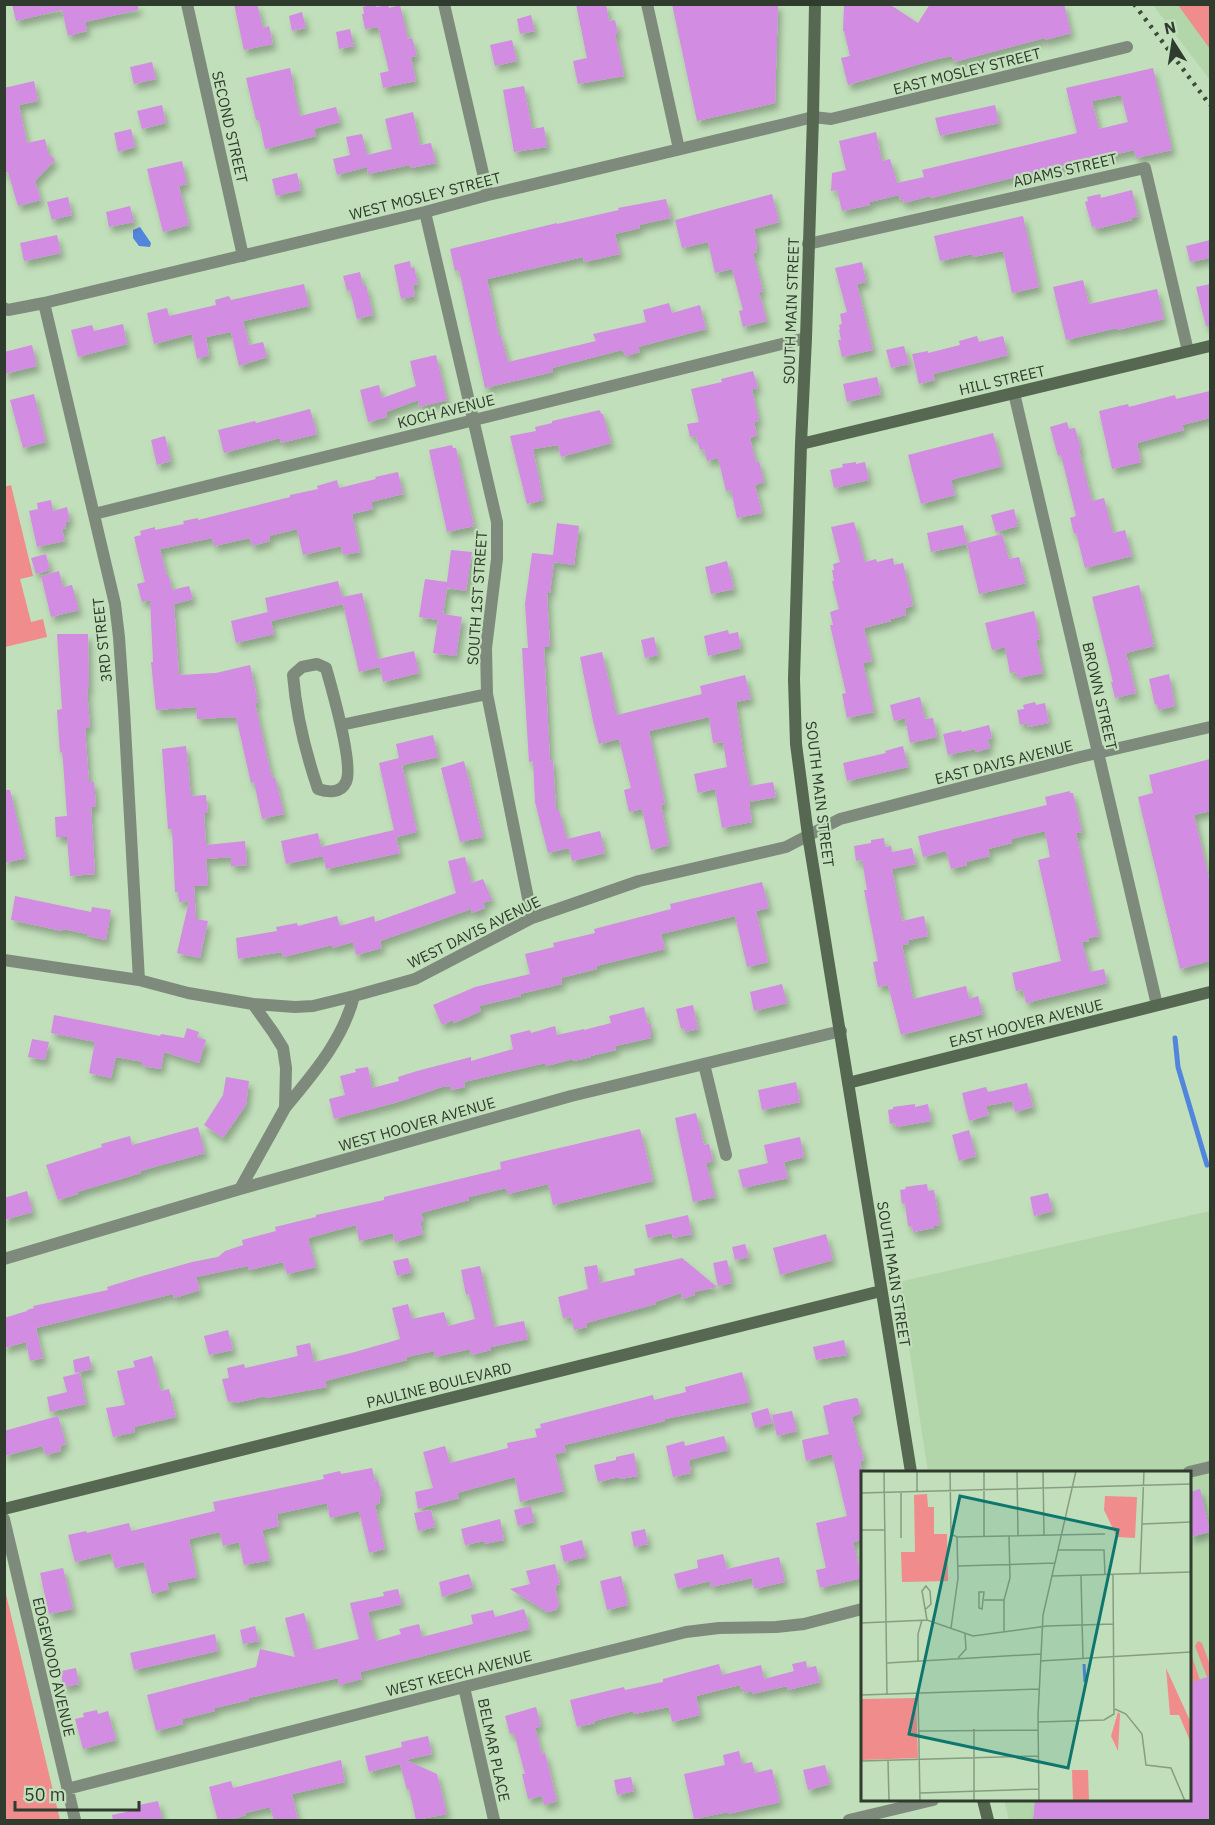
<svg xmlns="http://www.w3.org/2000/svg" width="1215" height="1825" font-family="'IBM Plex Sans',sans-serif">
<style>
.built{fill:#b2d5aa}
.green{fill:#f08c8c}
.water{fill:#5286dc}
.lines{fill:none;stroke-linecap:round;stroke-linejoin:round}
.stream{stroke:#5286dc;stroke-width:5}
.building{fill:#d28ce2;fill-rule:evenodd;filter:url(#shadow)}
.street{stroke:#7e8b7c;stroke-width:12}
.secondary{stroke:#566752;stroke-width:12}
.rail{stroke:#3e4b3a;stroke-width:4.5;stroke-dasharray:3 6;stroke-linecap:butt}
.labels{text-anchor:middle;dominant-baseline:central;stroke-width:4.5;stroke-linejoin:round;paint-order:stroke}
.street-label{font-size:15px;fill:#2f3b2c;stroke:#c1dfba}
.inset-river{fill:none;stroke:#5286dc;stroke-width:3}
.inset-road{fill:none;stroke:#879d81;stroke-width:1.5}
.view{fill:#0f766e;fill-opacity:0.15;stroke:#0f766e;stroke-width:3}
.inset-edge{fill:none;stroke:#2f3b2c;stroke-width:3}
</style>
<defs>
<filter id="shadow"><feDropShadow dx="3.5" dy="6" stdDeviation="3" flood-color="#0004"/></filter>
</defs>
<rect width="100%" height="100%" fill="#c1dfba"/>
<path class="built" d="M1153,5H1210V80Z
M1210,1211V1820H1009L1004,1800H1190V1472H928L899,1282Z"/>
<path class="green" d="M1178,5H1210V49Z
M11,485L33,576L20,579L31,622L43,619L47,637L5,647L4,487Z
M5,1590L60,1820H5Z
M1198,1641L1202,1643L1210,1665V1676L1207,1677L1195,1646Z
M1190,1651L1200,1680L1192,1682L1190,1676Z"/>
<path class="water" d="M140,227L151,243L150,247L139,246L133,238V230Z"/>
<g class="lines">
<path class="stream" d="M1175,1038L1178,1067L1207,1165"/>
</g>
<path class="building" d="M12,4H138V10L85,22L87,31L68,36L62,10L16,21Z
M234,4H257L263,28L269,26L273,44L244,50Z
M375,4L376,7L388,5L389,8L400,5L408,39L412,38L417,56L411,57L416,81L383,88L380,73L389,71L378,27L365,29L362,14H364L363,7Z
M576,4H606L609,21L615,20L618,34H615L624,76L578,84L573,61L587,58Z
M672,4H778L775,103L697,121Z
M844,4H889L918,23L930,4H1064L1071,33L1045,40V38L954,62L952,56L937,59L848,85L841,58L850,56L844,31H843Z
M302,12L306,28L292,31L289,16Z
M531,15L535,31L520,34L517,19Z
M350,29L354,46L339,49L336,32Z
M512,40L517,61L495,66L490,45Z
M152,62L156,79L134,84L130,67Z
M290,68L294,86H293L300,116L336,107L340,122L314,129L316,136L265,149L259,120H256L246,78Z
M1153,68L1172,150L1136,158L1134,150L1036,173V172L931,198L930,196L904,203L903,199L900,200L899,195L870,202V205L842,211L837,190L831,191L832,173L846,170L839,141L876,132L882,161L890,159L897,183L924,177L922,170L1077,133L1066,88ZM1121,95L1128,122L1099,129L1092,101Z
M34,81L38,101L19,105L27,143L45,139L48,153L55,160L35,181L41,200L18,206L8,172L4,173V88Z
M524,86L532,129L544,127L547,147L514,152L503,90Z
M162,105L166,123L142,129L137,111Z
M995,105L999,123L940,136L935,118Z
M413,112L420,145L431,143L436,163L411,168L410,165L368,174L367,167L337,175L333,159L350,155L346,137L362,134L367,155L392,149L385,119Z
M131,129L135,147L118,152L114,133Z
M182,161L187,184L179,186L189,225L163,232L147,169Z
M297,173L301,190L276,196L272,179Z
M1132,190L1138,216L1131,218L1132,220L1096,229L1095,226L1092,227L1085,202L1088,201L1087,197L1100,194L1101,198Z
M772,194L779,222L754,229L758,246H756L757,252L753,253L763,291L759,292L767,321L743,327L739,311L743,310L732,269L715,273L708,242L682,248L675,220Z
M68,197L72,215L52,220L47,202Z
M666,199L671,218L639,225L640,228L615,234L620,254L584,262L583,257L487,279L499,336H501L508,362L596,341L593,334L646,322L643,310L669,303L672,313L700,305L706,329L638,347L640,352L626,356L622,350L552,368L553,372L485,388L459,270L455,271L450,249L557,223V224L619,210L618,208Z
M130,206L134,222L109,227L106,212Z
M1023,216L1039,287L1012,293L1003,251L973,257L972,254L940,261L934,236Z
M57,235L61,253L24,261L20,243Z
M1210,240V258L1190,262L1186,246Z
M410,261L411,268L414,267L418,284L413,285L415,296L401,299L394,265Z
M862,262L866,282L857,284L873,350L842,357L838,340H841L839,330H840L839,325L842,324L840,314L847,312L835,268Z
M360,272L363,286L366,285L373,315L357,319L350,290L347,291L343,276Z
M1083,280L1089,304L1157,289L1164,319L1117,330V328L1066,340L1053,287Z
M304,284L309,306L243,321L249,345L263,342L267,357L239,366L231,332L206,337L209,355L197,359L192,334L154,344L147,313L167,308L169,316L216,305L215,300L229,296L231,300Z
M1210,284V326H1206L1196,287Z
M123,324L127,344L78,357L71,330L92,325L94,331Z
M977,336L979,342L1003,336L1008,355L933,374L935,380L919,384L912,354L928,351V353L960,345L959,341Z
M32,345L37,366L4,374V352Z
M904,346L909,364L891,368L886,350Z
M436,355L447,400L419,407L418,400L386,412L387,417L368,422L360,390L379,385L382,398L416,386L410,361Z
M753,371L758,388L752,389L759,421L754,422L757,435L750,438L756,462L759,461L764,482L755,485L762,513L737,518L731,490L726,491L718,458L707,461L704,449L700,450L696,436L690,437L687,424L699,422L691,389L722,382L721,379Z
M877,377L881,394L847,402L843,384Z
M1210,391V418L1182,425L1184,430L1137,443L1141,462L1112,469L1099,411L1128,404L1129,407L1175,395L1176,399Z
M34,394L46,442L23,448L10,400Z
M310,409L317,434L281,443L280,438L224,453L218,430L255,421L256,423Z
M600,410L601,414H603L611,443L561,457L558,445L533,449L543,500L527,504L510,436L536,431L535,427L552,423V421Z
M1067,422L1069,429L1075,428L1081,449L1079,450L1092,501L1104,498L1113,533L1125,530L1132,556L1085,568L1076,533L1074,534L1070,518L1076,516L1061,455L1058,456L1050,427Z
M993,433L1002,466L951,480L955,495L921,504L908,455Z
M165,436L171,461L157,465L151,440Z
M452,445L453,448H456L474,526L447,532L429,450Z
M856,462V464L865,462L869,480L834,488L830,470L843,467L842,464Z
M398,472L403,494L371,502L373,509L352,514L360,552L343,555L341,546L303,555L297,529L269,536L270,541L252,546L250,538L214,546L212,538L160,549L167,576H169L172,590L189,586L193,599L174,604L179,675L216,673L250,665L258,702L255,703L272,778L275,777L284,814L262,819L254,782L251,783L236,717L197,719L196,707L156,710L151,662H153L150,600L142,602L137,584L145,582L134,537L141,535L140,531L155,527V530L184,524L183,521L198,518V520L290,497V495L318,489L317,486L337,480L339,488L376,479L375,477Z
M51,500L53,511L67,507L70,521L65,522L66,528L62,529L65,541L37,547L29,511L38,509L37,503Z
M1014,509L1018,526L996,532L991,515Z
M854,522L865,562L876,559L877,562L893,558L894,565L903,563L913,606L905,608L906,615L891,619V621L864,628L872,661L863,663L874,712L847,718L842,694L846,693L830,625H833L830,612L839,609L832,581H834L832,570H834L833,564L840,562L831,527Z
M557,523L579,526L574,565L554,562L550,593H547L550,647H544L550,761L553,760L556,810H559L567,839L600,831L605,853L572,861L569,848L548,853L535,802L533,761L529,762L522,648H528L525,604L532,553L553,555Z
M963,525L967,543L1002,534L1009,559L1019,557L1026,583L979,594L967,544L931,552L927,533Z
M451,550L472,552L466,591L447,588L443,614L462,617L456,656L433,653L438,620L419,617L425,579L447,582Z
M46,554L50,570L36,574L31,558Z
M727,561L734,589L711,594L705,567Z
M59,571L63,587L72,585L79,610L51,617L41,576Z
M338,581L342,597L362,593L378,659L414,651L419,673L383,682L380,667L359,672L343,604L271,621L274,634L236,643L231,621L268,612L265,598Z
M1139,585L1154,646L1126,653L1136,693L1115,698L1111,682H1113L1092,597Z
M1034,611L1040,639L1036,640L1043,673L1018,678L1016,672L1010,673L1005,647L992,650L985,623Z
M728,630L729,634L738,632L741,648L708,656L704,636Z
M57,634H88L89,689H87L90,727L85,728L89,782H94L96,807H91L95,874L70,876L67,837H56L55,817L67,816L63,761L62,752L60,753L57,710L62,709Z
M654,637L658,655L645,658L641,640Z
M602,652L617,715L702,694L700,686L745,675L751,699L736,702L743,752L750,786L773,782L776,797L749,802L752,822L722,828L715,789L698,793L694,774L727,767L723,742L713,743L709,717L649,731L665,804L661,805L669,845L651,850L642,809L629,812L624,790L631,788L619,739L599,744L593,721L580,657Z
M1169,674L1175,706L1158,710L1157,704L1155,705L1149,679Z
M920,697L925,719L933,718L937,737L910,743L905,718L894,721L890,705Z
M1035,702L1036,705L1045,703L1049,723L1028,727L1027,723L1020,725L1017,710L1024,709L1023,705Z
M989,725L992,738L988,739L990,748L976,752L975,749L948,755L943,734L961,730L962,732Z
M433,735L438,757L402,765L417,832L396,837L400,853L326,869L321,847L394,830L379,763L399,758L396,744Z
M186,746L191,796L206,795L208,813H204L206,845L245,841L247,865L231,866V857L206,859L208,885L194,886L196,919L208,921L200,958L177,953L189,901L179,902L178,892H175L172,829H168L162,749Z
M903,746L908,767L847,781L843,763L886,753L885,751Z
M1210,759V811L1194,815L1210,883V961L1180,969L1138,797L1153,793L1149,775Z
M464,761L483,837L460,842L441,768Z
M4,790H10L26,858L4,863Z
M1070,791V793H1073L1082,832L1076,833L1099,936L1088,938L1089,941L1082,942L1090,972L1104,969L1107,983L1026,1003L1023,990L1016,991L1012,973L1061,961L1038,860L1050,857L1045,831L1011,839L1012,843L988,849L990,856L966,862L967,865L951,869L946,851L923,857L918,836L1047,805L1045,797Z
M318,833L323,856L286,864L281,841Z
M884,838L885,847L891,846L892,852L912,848L916,864L892,869L902,921L924,916L928,936L908,940L909,944L902,945L913,999L966,986L969,999L978,996L983,1014L901,1035L888,985L878,987L873,962L878,961L864,890H867L862,860L856,861L854,846L871,843V840Z
M465,857L472,883L483,879L492,900L483,903L485,908L472,913L471,909L380,941L382,948L356,955L353,942L332,948V945L283,957L282,952L238,959L236,938L277,931L276,927L297,923L298,926L337,916L340,926L374,916L375,922L456,893L448,861Z
M762,882L769,908L756,911L768,962L747,967L735,916L661,934L665,949L596,966L597,969L561,978L562,984L520,994L521,996L479,1006L481,1011L454,1023L453,1020L442,1025L433,1005L475,987L530,974L525,954L554,947L553,943L595,933L594,929L671,909L670,904Z
M15,896L91,912L92,907L111,910L106,940L87,936V934L63,929L62,931L11,920Z
M782,984L787,1003L754,1011L750,992Z
M693,1005L698,1029L685,1032L684,1028L681,1029L676,1009Z
M644,1007L648,1024L651,1023V1038L615,1046L616,1050L591,1056V1057L574,1061L573,1059L546,1066L545,1063L464,1082L465,1087L451,1090L450,1086L442,1087L398,1102L334,1119L329,1099L345,1095L340,1076L356,1072L355,1069L368,1067L372,1088L399,1081L398,1077L417,1071L471,1057V1061L513,1049L510,1035L530,1030L531,1033L555,1026L557,1035L584,1029V1030L611,1023L609,1016Z
M54,1015L160,1036L161,1034L184,1038L187,1028L199,1032L197,1037L206,1040L199,1063L164,1052L161,1069L142,1066L143,1062L116,1057L111,1078L89,1073L95,1042L51,1033Z
M32,1039L49,1042L45,1060L28,1057Z
M226,1077L249,1081L246,1105L223,1138L204,1125L223,1095Z
M796,1082L800,1102L762,1110L758,1090Z
M1027,1083L1033,1107L1015,1112L1012,1101L986,1106L989,1115L969,1121L962,1093L986,1087L988,1092Z
M915,1104V1107L928,1104L931,1121L896,1127L895,1123L890,1124L888,1110L893,1109V1107Z
M696,1113L704,1145L709,1144L713,1161L706,1163L715,1197L693,1202L675,1118Z
M198,1127L205,1153L140,1171L141,1173L77,1192L78,1194L58,1200L46,1165L102,1147L101,1144L130,1136L132,1145Z
M640,1129L653,1181L553,1205L548,1184L508,1194L506,1188L469,1197V1200L421,1213L424,1222H420L423,1234L395,1242L393,1233L359,1241L356,1225L308,1238L316,1267L287,1274L283,1262L249,1270L248,1266L196,1277L200,1290L174,1298L173,1294L36,1328L43,1358L30,1361L26,1342L4,1348V1318L27,1311V1310L34,1308L33,1306L108,1290L107,1287L136,1278L192,1262L218,1257L225,1251L243,1245L242,1240L276,1231L275,1227L316,1217V1215L384,1200V1197L501,1169L500,1162Z
M969,1130L976,1156L959,1161L952,1135Z
M800,1137L804,1157L784,1162L788,1178L743,1188L738,1170L768,1163L764,1145Z
M927,1184L928,1191L934,1190L940,1225L934,1226V1228L913,1232L912,1226H908L905,1203L902,1204L900,1190L906,1189L905,1187Z
M27,1191L33,1212L4,1220V1198Z
M1048,1193L1053,1211L1034,1216L1030,1197Z
M688,1215L692,1234L673,1238L672,1233L648,1238L645,1225Z
M826,1234L833,1260L780,1275L773,1248Z
M745,1244L749,1257L735,1260L732,1247Z
M408,1258L412,1272L397,1276L393,1261Z
M682,1258L717,1287L694,1292L695,1295L682,1299L681,1293L655,1302L656,1304L586,1323L587,1327L574,1330L571,1317L563,1318L558,1297L588,1289L584,1267L597,1265L600,1283L635,1275L634,1269Z
M727,1260L732,1283L718,1286L713,1263Z
M480,1266L494,1327L524,1321L528,1339L491,1347V1350L471,1355L470,1349L435,1357L434,1351L406,1357L407,1360L325,1381L327,1387L266,1398L265,1396L236,1403L234,1401L228,1402L222,1379L229,1378L227,1368L244,1364L245,1368L298,1356L296,1346L310,1343L314,1362L355,1352L400,1339L392,1308L408,1304L412,1319L444,1312L448,1326L475,1319L469,1294L466,1295L461,1270Z
M228,1330L233,1350L209,1355L204,1336Z
M844,1340L847,1355L816,1360L813,1347Z
M89,1356L92,1369L75,1373L73,1360Z
M152,1356L161,1391L169,1389L176,1417L134,1427L135,1432L113,1437L106,1408L125,1405L117,1371L135,1367L133,1361Z
M742,1372L750,1402L665,1419V1421L564,1445L566,1452L555,1454L564,1491L520,1502L515,1477L457,1493L459,1498L418,1509L415,1492L433,1488L423,1452L445,1446L450,1463L508,1448L507,1443L537,1437L535,1429L541,1428L540,1424L653,1395L654,1400L686,1392L685,1387Z
M80,1373L86,1404L50,1412L47,1397L67,1392L63,1377Z
M856,1398L858,1399L861,1413L852,1417L859,1447H861L864,1460L860,1461L862,1471V1540L853,1542L862,1578L820,1588L816,1570L826,1568L816,1523L847,1516L832,1454L806,1461L802,1440L829,1434L823,1406L831,1404V1403Z
M768,1408L772,1423L755,1428L751,1413Z
M792,1411L797,1431L777,1436L772,1415Z
M58,1416L66,1444L60,1446L61,1451L46,1455L42,1446L4,1456V1431Z
M724,1436L728,1450L689,1460L691,1473L673,1477L666,1446L684,1441L685,1446Z
M634,1453L638,1476L620,1479L619,1477L598,1482L594,1465L616,1460V1457Z
M372,1468L375,1481L378,1480L382,1497H379L380,1503L375,1505L385,1549L369,1553L359,1511L330,1518L327,1503L277,1514L279,1526L262,1530L270,1560L244,1565L239,1542L223,1546L220,1532L189,1539L197,1577L167,1583L169,1589L152,1594L144,1562L115,1568L111,1553L75,1562L68,1535L86,1531L87,1533L129,1523L131,1531L215,1511L213,1502L324,1479L323,1475L340,1471L341,1474Z
M1200,1489L1210,1532L1190,1537V1492Z
M531,1506L534,1522L518,1526L514,1510Z
M431,1510L435,1527L418,1531L414,1513Z
M500,1519L504,1540L484,1544V1541L465,1545L461,1529Z
M645,1529L648,1544L634,1547L631,1532Z
M582,1540L586,1557L564,1562L560,1546Z
M723,1554L727,1569L779,1557L785,1582L754,1589L752,1578L711,1587L710,1581L678,1589L674,1574L698,1568L697,1560Z
M555,1564L560,1584L555,1586L559,1605L556,1610L547,1612L510,1589L530,1584L526,1571Z
M63,1568L73,1609L49,1614L40,1573Z
M469,1574L473,1587L442,1597L439,1582Z
M621,1576L628,1605L607,1610L600,1581Z
M398,1589L402,1604L368,1612L376,1641L401,1634L399,1629L419,1624L422,1637L473,1624L471,1615L493,1610L495,1617L524,1609L530,1629L360,1672L362,1679L339,1685L338,1678L249,1698V1700L215,1708V1711L182,1719L183,1724L156,1731L147,1695L256,1667L260,1649L295,1657L285,1618L304,1613L314,1650L359,1639L350,1603L384,1596L383,1592Z
M255,1626L259,1641L243,1644L240,1630Z
M215,1634L218,1651L134,1670L130,1653Z
M806,1661L807,1668L816,1666L820,1682L788,1690L787,1686L752,1694V1691L744,1693L743,1688L741,1689L740,1685L696,1696L700,1715L672,1722L669,1707L634,1714L633,1711L594,1721L595,1723L577,1727L570,1700L624,1687L625,1690L663,1682V1679L719,1664L722,1675L761,1665L764,1679L794,1671L792,1664Z
M76,1668L79,1684L63,1687L61,1671Z
M1210,1676V1821H1033L1035,1800H1190V1683Z
M536,1707L541,1726L535,1728L542,1754L545,1753L557,1801L544,1805L542,1796L528,1799L522,1774H525L514,1733L510,1734L505,1716Z
M97,1710L98,1714L108,1711L116,1740L83,1749L75,1719L84,1717L83,1713Z
M428,1736L432,1754L406,1760L437,1774L447,1814L416,1820L409,1789L407,1790L400,1764L369,1772L365,1756L402,1747L401,1742Z
M739,1751L742,1764L752,1762L755,1773L772,1769L780,1802L728,1814V1812L694,1819L684,1774L725,1765L723,1755Z
M341,1760L345,1782L292,1794L298,1821H274L270,1807L245,1813L246,1815L227,1821H218L209,1787L231,1781L233,1788Z
M825,1765L830,1784L808,1790L803,1770Z
M631,1777L634,1791L617,1795L614,1780Z
M158,1801L163,1821H113L112,1815L140,1809L139,1805Z"/>
<g class="lines">
<path class="street" d="M187,4L243,256
M444,4L488,195
M647,4L679,149
M425,212L497,522V559L486,648L487,694L532,918
M808,244L1145,168L1188,351
M44,303L115,604L119,637L124,709L139,980
M4,308L8,310L44,303L425,212L488,195L785,124L813,117L831,119L1127,47
M1014,393L1157,1005
M94,514L806,338
M317,664L326,668C332,689 354,766 346,782C341,794 327,792 318,789C306,754 296,712 293,675L302,667Z
M341,725L487,694
M4,960L139,980L188,993L253,1004L295,1007L313,1006L354,996L415,979L532,918L639,881L786,847L840,819L1080,757L1210,727
M704,1064L726,1155
M285,1108C313,1074 343,1040 354,996
M240,1189L285,1108L286,1068L283,1048L273,1032L253,1004
M4,1259L240,1189L571,1096L841,1031
M1189,1472L1210,1467
M4,1519L75,1820
M464,1687L494,1820
M67,1789L464,1687L686,1632L719,1628L776,1627L804,1624L862,1609
M849,1820L933,1800"/>
<path class="secondary" d="M815,4L813,117L806,338L801,444L794,679L796,744L808,835L911,1472
M801,444L1210,346
M848,1083L1210,992
M4,1509L881,1291
M983,1800L988,1820"/>
<path class="rail" d="M1134,4L1210,105"/>
</g>
<g class="labels">
<g class="street-label">
<text transform="translate(967 71) rotate(-14)">EAST MOSLEY STREET</text>
<text transform="translate(230 127) rotate(77)">SECOND STREET</text>
<text transform="translate(1065 170) rotate(-13)">ADAMS STREET</text>
<text transform="translate(425 196) rotate(-14)">WEST MOSLEY STREET</text>
<text transform="translate(791 311) rotate(-88)">SOUTH MAIN STREET</text>
<text transform="translate(1002 380) rotate(-13)">HILL STREET</text>
<text transform="translate(446 411) rotate(-14)">KOCH AVENUE</text>
<text transform="translate(477 598) rotate(-86)">SOUTH 1ST STREET</text>
<text transform="translate(102 640) rotate(-96)">3RD STREET</text>
<text transform="translate(1100 696) rotate(77)">BROWN STREET</text>
<text transform="translate(1004 762) rotate(-14)">EAST DAVIS AVENUE</text>
<text transform="translate(820 794) rotate(83)">SOUTH MAIN STREET</text>
<text transform="translate(474 932) rotate(-26)">WEST DAVIS AVENUE</text>
<text transform="translate(1026 1023) rotate(-14)">EAST HOOVER AVENUE</text>
<text transform="translate(417 1124) rotate(-16)">WEST HOOVER AVENUE</text>
<text transform="translate(894 1274) rotate(81)">SOUTH MAIN STREET</text>
<text transform="translate(439 1385) rotate(-14)">PAULINE BOULEVARD</text>
<text transform="translate(54 1667) rotate(77)">EDGEWOOD AVENUE</text>
<text transform="translate(459 1673) rotate(-14)">WEST KEECH AVENUE</text>
<text transform="translate(494 1750) rotate(78)">BELMAR PLACE</text>
</g>
</g>
<g transform="translate(861 1471)">
<rect width="330" height="330" fill="#c1dfba"/>
<path d="M66,23L67,36H73V63H86L87,110L41,111L40,81H54L53,24ZM244,25L276,26L274,67L256,66L243,39ZM305,197L330,252V272L318,244H309ZM55,227L57,287L0,289V228ZM257,241L259,243L257,280L250,265ZM211,299H227L228,330H212Z" fill="#f08c8c"/>
<path class="inset-river" d="M223,193L224,211"/>
<path class="inset-road" d="M23,0L26,223M56,0V20M89,0L90,63L96,66M123,0V65M156,0L157,64M182,0L183,64M40,21V67M0,22L330,13M281,53L330,51M0,59H24M96,66L244,63M197,79H243L244,104M97,95L194,92M279,103L283,0M191,105L330,101M220,105L222,188M118,121H123L121,138L118,137ZM123,129H143M65,138L70,133L69,120L65,115L61,120L66,149M0,152L66,149L112,165L186,155L252,153M90,157L97,107L96,66M143,160V129L149,107L148,65M97,187L105,178L104,163M57,190V163L61,149M179,190L330,181M26,192L180,183M57,222L59,330M0,224L178,218M254,238L265,243L281,263L285,294L310,297L324,330M177,251L243,249L253,243L252,104M113,258V330M58,260L177,259M0,290L177,285M27,290L28,330M59,322L178,318M178,330L177,245L182,144L215,0"/>
<path class="view" d="M99,25L257,59L207,297L48,263Z"/>
<rect width="330" height="330" class="inset-edge"/>
</g>
<rect width="1215" height="1825" fill="none" stroke="#2f3b2c" stroke-width="12"/>
<g transform="translate(1173 42) rotate(348)" stroke="#c1dfba" stroke-width="4.5" paint-order="stroke">
<path d="M0-4.5L10 22L0 15L-10 22Z" fill="#2f3b2c"/>
<text y="-9" font-size="16" font-weight="bold" text-anchor="middle" fill="#2f3b2c">N</text>
</g>
<path d="M15 1801v9h124v-9" fill="none" stroke="#2f3b2c" stroke-width="3"/>
<text x="24" y="1801" font-size="18" fill="#2f3b2c" stroke="#c1dfba" stroke-width="4.5" paint-order="stroke">50 m</text>
</svg>
